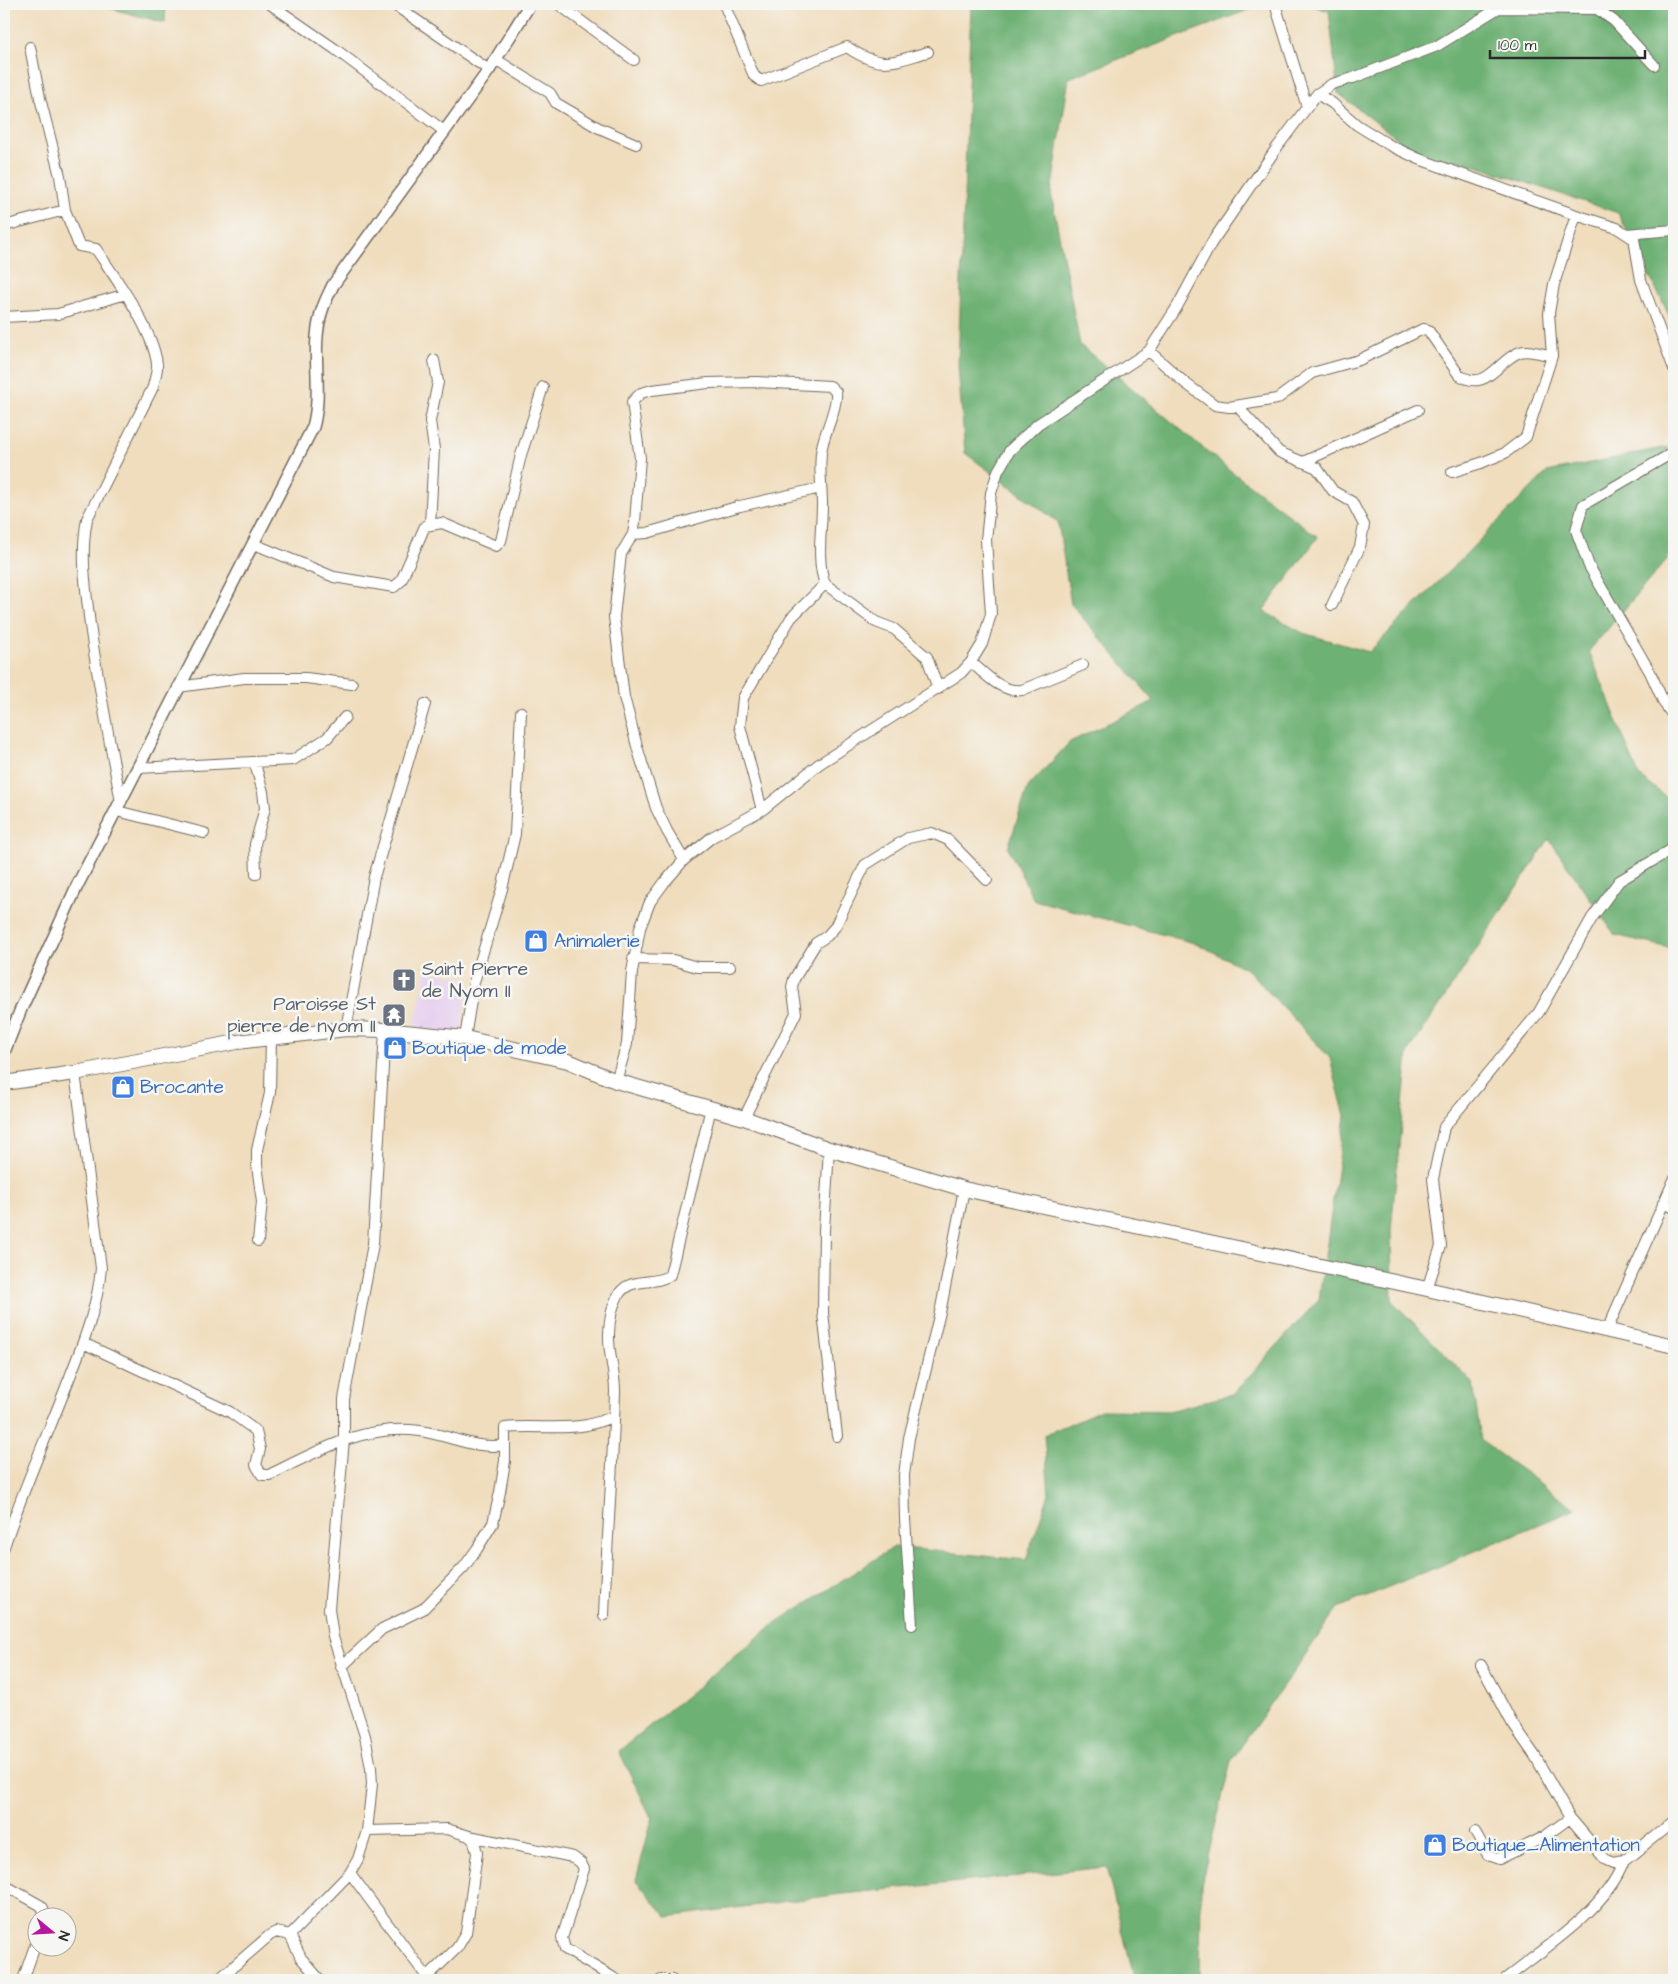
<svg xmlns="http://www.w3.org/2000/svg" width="1678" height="1984" font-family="'Architects Daughter',sans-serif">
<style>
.built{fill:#e7d2ef}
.forest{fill:#6eb174;stroke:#4c6e50}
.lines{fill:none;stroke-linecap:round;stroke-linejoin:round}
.minor-casing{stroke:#70695e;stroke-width:12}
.tertiary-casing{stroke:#70695e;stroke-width:14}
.secondary-casing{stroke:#70695e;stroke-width:16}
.minor{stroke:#fff;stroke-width:10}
.tertiary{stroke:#fff;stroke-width:11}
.secondary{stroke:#fff;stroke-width:14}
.labels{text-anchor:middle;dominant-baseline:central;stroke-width:5;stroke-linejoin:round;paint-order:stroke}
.shop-label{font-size:19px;fill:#366cbe;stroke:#f6f6f2;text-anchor:start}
.worship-label{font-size:19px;fill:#5b616d;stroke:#f6f6f2;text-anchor:start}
</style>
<rect width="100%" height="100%" fill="#f6f6f2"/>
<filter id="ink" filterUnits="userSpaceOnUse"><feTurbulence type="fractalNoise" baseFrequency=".02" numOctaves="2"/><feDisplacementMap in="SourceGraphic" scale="10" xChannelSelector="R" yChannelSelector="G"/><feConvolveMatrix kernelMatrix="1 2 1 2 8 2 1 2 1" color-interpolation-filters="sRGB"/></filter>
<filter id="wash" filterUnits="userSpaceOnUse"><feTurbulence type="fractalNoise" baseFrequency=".0096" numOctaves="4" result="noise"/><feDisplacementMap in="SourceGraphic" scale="20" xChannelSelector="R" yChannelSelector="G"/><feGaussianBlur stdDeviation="1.12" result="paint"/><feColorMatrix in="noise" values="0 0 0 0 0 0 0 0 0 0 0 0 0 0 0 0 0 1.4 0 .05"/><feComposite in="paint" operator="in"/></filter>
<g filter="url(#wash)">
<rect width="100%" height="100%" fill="#f0ddbd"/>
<path class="built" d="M426,971L469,979L460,1034L414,1029Z"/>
<path class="forest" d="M94,4H166L165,23Z
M971,4H1264L1069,78L1051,193L1080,345L1227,468L1318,537L1263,611L1303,633L1369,652L1547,472L1667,447L1674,461V551L1589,651L1639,776L1674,803V949L1615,935L1549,839L1408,1053L1391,1229L1392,1301L1473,1383L1481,1441L1576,1509L1338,1608L1231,1761L1201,1884L1200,1980H1135L1106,1867L834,1895L667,1917L636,1880L652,1819L619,1751L774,1624L894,1547L1026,1560L1049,1494L1044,1435L1101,1410L1169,1411L1233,1394L1319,1299L1345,1116L1330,1058L1248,970L1198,944L1034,900L1008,848L1028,787L1070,742L1154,701L1071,604L1058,522L965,453L958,366Z
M1307,4H1674V332L1672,321L1618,213L1458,160L1430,164L1338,93L1329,11Z"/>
</g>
<g filter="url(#ink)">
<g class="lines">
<g class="minor-casing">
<path id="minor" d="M270,4L335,49L444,131
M393,4L489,70
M558,4L634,60
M724,4L754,76L761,81L847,47C881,70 891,62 928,52
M1275,4L1307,107
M1498,8L1597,9L1614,21L1654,65
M30,47L40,98L60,176L65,210L79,246L96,249C116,279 153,329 157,364C158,371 154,380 153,387L87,519C80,555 86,589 90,625C98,684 110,743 121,802
M495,59L550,93L556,103L597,127L636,144
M1317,94L1332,103L1357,125L1391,146L1419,159L1576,215L1617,228L1634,239L1641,280L1674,369
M4,226L65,210
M1626,234L1674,230
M4,317L58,314L126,294
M1149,351L1185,383L1215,405L1229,407L1277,399L1312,373L1359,360L1423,329L1428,330L1459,375C1488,393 1497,360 1520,352C1529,349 1542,354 1552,356
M1237,406L1279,452L1317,468L1333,491L1352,502L1364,525L1360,547L1332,605
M1674,452L1583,505L1576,530L1589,566L1650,672L1664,703L1674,717
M1303,462L1418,410
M1452,472L1481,463L1505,453L1526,437L1552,356L1549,313L1554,284L1576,215
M430,525L434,449L430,421L438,382L434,360
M633,534L647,533L740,506L821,488
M254,544L334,577L394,587L401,581L425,526L442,523L496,546L501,541L521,455L543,387
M825,584L876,622L894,629L922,653L927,657L938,689
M971,662C986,675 1002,693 1022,690L1083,665
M178,687L244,678H306L352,684
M255,764L263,792L265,808L255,844L256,874
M138,768L293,760L327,738L345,717
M117,811L204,833
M684,860L667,831L656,808L638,750L624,697L614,617L621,554L633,534L635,522L640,458L632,402L641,393L652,390L708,383L757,382L830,386L836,392C838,406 825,431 822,447C818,466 822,485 822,504C822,530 816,560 825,584L791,618L743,698L740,726L762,810
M633,959L673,960L697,967H730
M346,1029L374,877L425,704
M465,1038L474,982L502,889L515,834L521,712
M616,1081L627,1044L632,972L640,928L650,902L664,883L684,860L712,837L762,810L819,764L961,673L971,662L982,644L991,614L986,540L991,493L998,471L1010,450L1038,424L1149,351L1177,307L1212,242L1278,146L1317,94L1332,84L1353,78L1437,46L1505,4
M744,1118L796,1013L792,987L794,979L816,943L827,936L835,927L865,865L908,838L932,833L948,840L987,880
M829,1149L824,1230L823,1313L837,1436
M1663,1203L1674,1208
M258,1241L262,1202L257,1165V1150L270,1093L271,1037
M1427,1289L1441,1246L1433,1179L1444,1127L1539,1012L1592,918L1619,881L1674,848
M1607,1330L1674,1180
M83,1343L230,1412L256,1431L260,1449L256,1465L262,1475H269C316,1452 365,1423 420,1431C449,1435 475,1450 505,1445
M4,1547C23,1488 49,1432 71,1374C84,1341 98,1304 101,1268L75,1073
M604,1615C607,1540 613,1466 615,1391C615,1372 608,1353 609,1334C609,1322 612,1305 619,1294C631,1276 655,1286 670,1275L711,1108
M912,1625L905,1519L904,1475L909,1438L941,1308L964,1189
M1481,1665L1512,1723L1535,1756L1570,1818L1605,1859L1614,1863L1624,1861L1674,1821
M341,1667L382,1629L423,1609L464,1567L477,1549L493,1523L500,1492L505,1461V1428C532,1425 561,1430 587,1425C596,1423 604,1420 613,1417
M367,1831L447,1829L469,1836L573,1857L581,1863L584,1869L562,1938L565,1949L617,1980
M1475,1832L1488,1855L1499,1859L1544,1837L1570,1818
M350,1873L427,1977
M4,1885L40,1905L43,1908L44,1916
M290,1935L350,1873L358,1859L367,1831L372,1784L371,1768L365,1736L333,1637L329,1609L344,1439V1399L373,1244L385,1030
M23,1980L38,1937
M218,1980L270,1935L276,1932L290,1935L301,1958L320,1980
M424,1980L457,1948L466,1933L477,1853L474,1841L469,1836
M661,1980H672
M1504,1980C1544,1948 1605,1911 1624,1861"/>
</g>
<g class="tertiary-casing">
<path id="tertiary" d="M4,1052L21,1009L77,886L313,427C323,391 311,353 320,318C322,306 328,296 333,285L489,70L530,4"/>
</g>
<g class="secondary-casing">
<path id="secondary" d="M4,1083L75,1073L237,1042L346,1029L385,1030L465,1038L568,1061L616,1081L744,1118L829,1149L964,1189L1427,1289L1674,1346"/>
</g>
<use href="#minor" class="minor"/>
<use href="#tertiary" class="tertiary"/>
<use href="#secondary" class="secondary"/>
</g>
</g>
<defs>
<g id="shop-square" transform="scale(1.25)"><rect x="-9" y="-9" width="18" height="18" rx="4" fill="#3f7fe0" stroke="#f6f6f2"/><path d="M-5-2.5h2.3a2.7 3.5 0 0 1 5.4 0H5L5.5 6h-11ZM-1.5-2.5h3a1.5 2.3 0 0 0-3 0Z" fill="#fff"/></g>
<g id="church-square" transform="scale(1.25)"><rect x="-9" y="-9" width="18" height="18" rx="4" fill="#6b7280" stroke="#f6f6f2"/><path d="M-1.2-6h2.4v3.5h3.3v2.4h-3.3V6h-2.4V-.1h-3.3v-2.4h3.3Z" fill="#fff"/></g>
<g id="temple-square" transform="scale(1.25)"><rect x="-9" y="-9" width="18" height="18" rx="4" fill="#6b7280" stroke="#f6f6f2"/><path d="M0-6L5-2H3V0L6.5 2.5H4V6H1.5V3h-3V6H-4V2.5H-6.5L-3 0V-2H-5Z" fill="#fff"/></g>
</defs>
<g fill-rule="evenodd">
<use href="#shop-square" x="536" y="941"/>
<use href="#church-square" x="404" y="980"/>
<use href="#temple-square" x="394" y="1015"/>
<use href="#shop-square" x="395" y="1048"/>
<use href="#shop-square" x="123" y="1087"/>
<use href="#shop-square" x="1435" y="1845"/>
</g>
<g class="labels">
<g class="shop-label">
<text x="554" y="941">Animalerie</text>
<text x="412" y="1048">Boutique de mode</text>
<text x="140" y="1087">Brocante</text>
<text x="1452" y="1845">Boutique_Alimentation</text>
</g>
<g class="worship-label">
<text x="422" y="969">Saint Pierre<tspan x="422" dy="22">de Nyom II</tspan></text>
<text x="376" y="1004" text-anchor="end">Paroisse St<tspan x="376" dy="22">pierre de nyom II</tspan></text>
</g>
</g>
<rect width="1678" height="1984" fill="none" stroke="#f6f6f2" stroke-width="20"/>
<g transform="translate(52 1932) rotate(108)"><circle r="24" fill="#f6f6f2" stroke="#a5a5a2"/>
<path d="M0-4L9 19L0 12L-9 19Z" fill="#b5179e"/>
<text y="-8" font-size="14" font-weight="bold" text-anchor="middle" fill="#2b2b2b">N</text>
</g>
<path d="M1490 50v8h155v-8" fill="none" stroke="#2b2b2b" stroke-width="2.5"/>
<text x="1498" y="50" font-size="15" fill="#2b2b2b" stroke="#f6f6f2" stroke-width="4" paint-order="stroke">100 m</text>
</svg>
